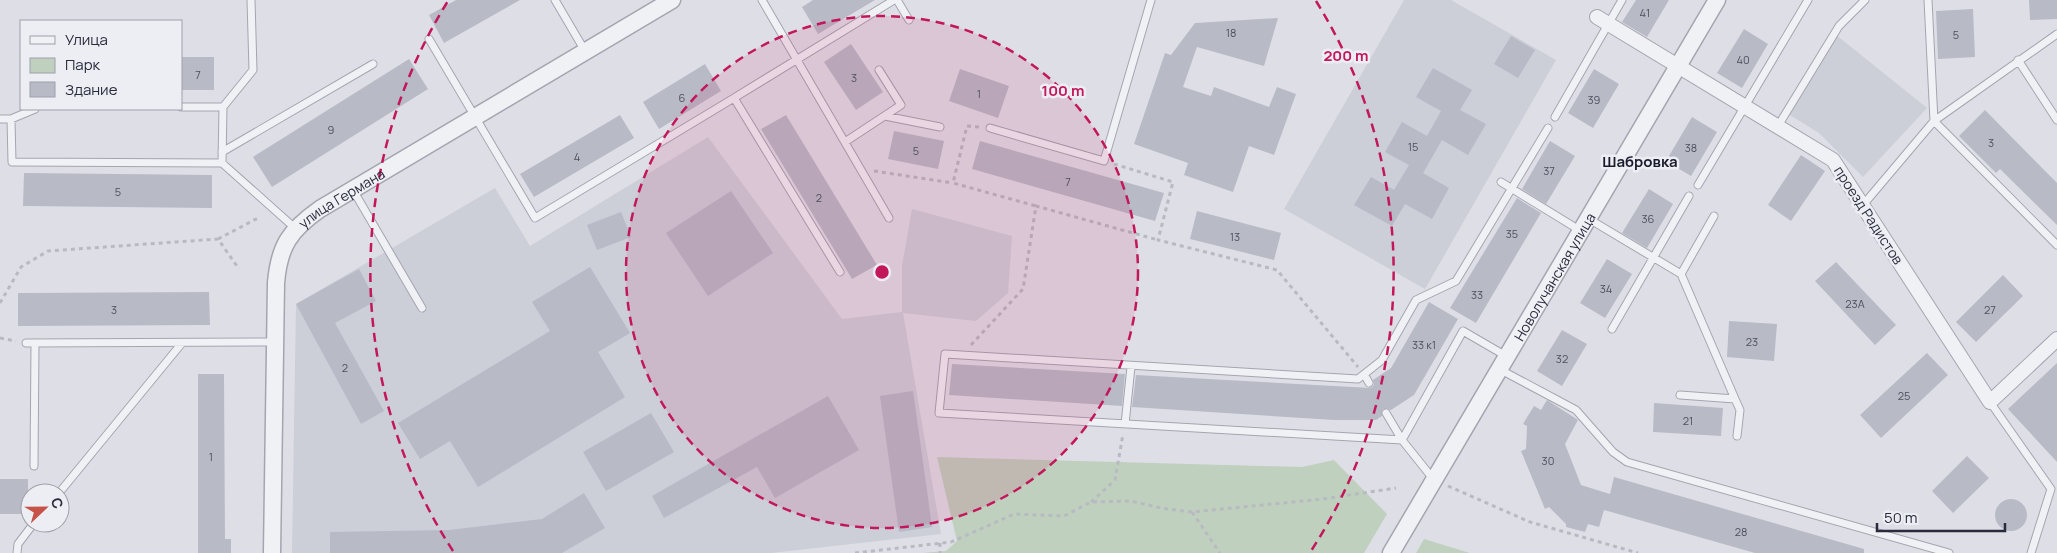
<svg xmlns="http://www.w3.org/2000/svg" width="2057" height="553" font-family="Manrope,sans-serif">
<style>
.built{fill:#ccced8}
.green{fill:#c0d0bf}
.building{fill:#b8bac6}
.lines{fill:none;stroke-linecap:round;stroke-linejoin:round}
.service-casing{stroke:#a4a5b0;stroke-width:9}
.minor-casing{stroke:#a4a5b0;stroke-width:16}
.tertiary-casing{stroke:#a4a5b0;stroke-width:19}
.path{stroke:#b8bac1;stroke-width:3;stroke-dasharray:4 4;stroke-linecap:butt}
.service{stroke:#f0f1f5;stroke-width:7}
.minor{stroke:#f0f1f5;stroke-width:14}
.tertiary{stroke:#f0f1f5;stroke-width:16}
.ring{fill:none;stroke:#c2185b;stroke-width:2.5;stroke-dasharray:9 6}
.labels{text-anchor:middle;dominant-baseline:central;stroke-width:5;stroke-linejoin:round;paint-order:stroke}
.number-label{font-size:11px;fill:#4c4f5e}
.street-label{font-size:14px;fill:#282b3c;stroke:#edeef4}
.neighbourhood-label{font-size:15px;font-weight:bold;fill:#1a1c2d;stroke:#edeef4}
.centre{fill:#c2185b;stroke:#edeef4;stroke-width:2.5}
.ring-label{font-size:15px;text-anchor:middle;font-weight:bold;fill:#c2185b;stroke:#edeef4;stroke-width:5;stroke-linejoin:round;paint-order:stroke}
</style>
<rect width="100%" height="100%" fill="#dedfe6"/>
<path class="built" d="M1404,0H1451L1556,60L1425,289L1284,209Z
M1835,34L1927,108L1863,177L1819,133L1785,112Z
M708,137L842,319L902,312V266L912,209L1012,236L1008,293L976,321L903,313L941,534L771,553H292L296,304L495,188L530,246Z"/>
<path class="green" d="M937,457L1302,467L1334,460L1387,514L1364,553H922L946,551L957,541Z
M1424,539L1470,553H1416Z"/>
<path class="building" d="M456,0H520L444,43L429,15Z
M813,0H875L818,34L802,7Z
M1636,0H1669L1647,37L1622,22Z
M2029,0H2057V19L2030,20Z
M1973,9L1975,57L1938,59L1936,11Z
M1278,18L1264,66L1197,47L1183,87L1211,96L1214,87L1269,107L1277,87L1296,94L1274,155L1249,146L1233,192L1184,175L1188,163L1134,144L1165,53L1171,55L1195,23Z
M1744,29L1768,44L1742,88L1717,73Z
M1511,36L1535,50L1518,78L1494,64Z
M851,44L883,92L856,110L824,62Z
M181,57H214V90H181Z
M409,59L428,89L272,187L253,157Z
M705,64L721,91L659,129L643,102Z
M1433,68L1472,90L1460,110L1486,124L1468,155L1442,140L1423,173L1449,188L1432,219L1405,204L1392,226L1354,205L1371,177L1394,190L1409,165L1385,152L1402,122L1427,136L1441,111L1416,97Z
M960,69L1009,86L998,118L949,101Z
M1594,69L1619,84L1593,128L1568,113Z
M1985,110L2057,183V225L2000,169L1996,173L1959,136Z
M620,115L634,138L534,197L520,174Z
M786,115L877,265L852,279L761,129Z
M1692,117L1717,132L1691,176L1666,161Z
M894,131L944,141L938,169L888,159Z
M980,141L1164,193L1155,221L972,169Z
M1550,141L1575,156L1546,204L1522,189Z
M1801,155L1825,171L1791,221L1768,205Z
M24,173L212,175V208L23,206Z
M1649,189L1673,204L1647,248L1622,233Z
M731,191L773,253L708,296L666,233Z
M1517,198L1541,213L1476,323L1450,308Z
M1197,211L1281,233L1274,260L1190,239Z
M621,212L631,237L597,250L587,225Z
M1607,259L1632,274L1605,318L1580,303Z
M1836,262L1896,325L1875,345L1815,281Z
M590,267L630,333L598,352L625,397L478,487L450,441L420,459L398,423L550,331L532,302Z
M359,269L376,301L335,323L384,411L361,424L296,304Z
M2003,275L2023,296L1976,342L1956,322Z
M209,292L210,325L18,326V293Z
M1429,302L1458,319L1414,395L1391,410L1383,409L1382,416L1376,420H1334L1132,407L1136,375L1371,388L1374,385L1373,380L1391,368Z
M1729,321L1777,324L1774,361L1727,357Z
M1562,330L1587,344L1562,386L1537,371Z
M1927,353L1948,375L1881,438L1860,415Z
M2057,363V462L2008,409Z
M952,364L1125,374L1122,406L949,395Z
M198,374H224L225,539H231V553H198Z
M913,391L932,527L899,532L880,396Z
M828,396L859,450L775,498L757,467L664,518L652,496Z
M1547,400L1578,420L1565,444L1581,485L1610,494L1614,477L1864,549V553H1755L1604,510L1599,527L1588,524L1585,532L1566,527V524L1549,507L1545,509L1521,451L1526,449L1527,426L1523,424L1534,406L1541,410Z
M1654,403L1723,408L1721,436L1653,432Z
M651,413L674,452L606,491L583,452Z
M1967,456L1989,478L1953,513L1932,491Z
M0,479H28V514H0Z
M584,493L605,528L562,553H330V532L449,530L542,519Z
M1995 515a16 16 0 1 1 32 0a16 16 0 1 1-32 0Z"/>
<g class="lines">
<g class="service-casing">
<path id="service" d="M555,0L585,51
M762,0L889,218
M897,0L909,20
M1928,0L1934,121L2057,245
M429,39L535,218L734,98L840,272
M2018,60L2057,120
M734,98L894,0
M181,107H223L253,70L251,0
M885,116L940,127
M1555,117L1622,0
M0,119H11L35,109
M11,119L12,162L222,163L296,229
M1778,126L1839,26L1865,0
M990,128L1104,161L1151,0
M845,142L901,105L879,70
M222,152L373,64
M222,163L223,107
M1501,182L1581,231
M1698,185L1808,0
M353,190L422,308
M1863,205L1934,121L2057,34
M1589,219L1681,274L1735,399L1680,395
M1681,274L1714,216
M1612,329L1689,196
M26,343L274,342
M1506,356L1463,331L1402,440L939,413L945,354L1358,379L1382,360L1416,300L1456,281L1548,128
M1499,369L1576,410L1613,452L1627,462L1949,553
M1364,374L1369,383
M1735,399L1740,410L1737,436
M1990,402L2051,489L2031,553
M1386,413L1402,440L1434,480
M1125,424L1131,367
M34,466L35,344
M59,493L182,343
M17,553L18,544L34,523"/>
</g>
<g class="minor-casing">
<path id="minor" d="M1597,17L1833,160L1990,402L2057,339"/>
</g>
<g class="tertiary-casing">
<g id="tertiary">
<path id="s1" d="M272,553L276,283C279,246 290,230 320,209L672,0"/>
<path id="s2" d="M1391,553L1717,0"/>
</g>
</g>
<path class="path" d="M979,127L967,126L953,183L1036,206
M1114,164L1173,182L1158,240L1277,270L1358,367
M874,171L953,183
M218,239L258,218
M0,303L21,267L48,251L218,239L239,269
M0,338L16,341
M971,345L1023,289L1036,206L1158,240
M1448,486L1530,522L1638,553
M1091,502L1115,480L1123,434
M1192,512L1220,553
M940,543V553
M855,553L951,542L1014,514L1064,516L1091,502L1131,501L1161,508L1192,512L1323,499L1396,488"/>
<use href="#service" class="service"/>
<use href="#minor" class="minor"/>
<use href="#tertiary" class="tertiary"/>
</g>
<circle cx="882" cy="272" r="256" fill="#c2185b" fill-opacity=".12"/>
<g class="ring">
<circle cx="882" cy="272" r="256"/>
<path d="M453 551A512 512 0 0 1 448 1M1316 1A512 512 0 0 1 1311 551"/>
</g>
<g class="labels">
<g class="number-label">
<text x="1645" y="12">41</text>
<text x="1231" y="32">18</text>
<text x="1956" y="34">5</text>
<text x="1743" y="59">40</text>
<text x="198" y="74">7</text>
<text x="854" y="77">3</text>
<text x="979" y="93">1</text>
<text x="682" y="97">6</text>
<text x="1594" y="99">39</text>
<text x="331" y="129">9</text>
<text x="1991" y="142">3</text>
<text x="1413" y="146">15</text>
<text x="1691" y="147">38</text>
<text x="916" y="150">5</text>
<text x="577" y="156">4</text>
<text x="1549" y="170">37</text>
<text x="1068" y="181">7</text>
<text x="118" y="191">5</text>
<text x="819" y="197">2</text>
<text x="1648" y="218">36</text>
<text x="1512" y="233">35</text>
<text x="1235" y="236">13</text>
<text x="1606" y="288">34</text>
<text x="1477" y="294">33</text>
<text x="1855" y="303">23А</text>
<text x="114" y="309">3</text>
<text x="1990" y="309">27</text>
<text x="1752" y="341">23</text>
<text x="1424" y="344">33 к1</text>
<text x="1562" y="358">32</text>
<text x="345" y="367">2</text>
<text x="1904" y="395">25</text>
<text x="1688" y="420">21</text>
<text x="211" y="456">1</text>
<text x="1548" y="460">30</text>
<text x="1741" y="531">28</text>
</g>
<g class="street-label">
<text stroke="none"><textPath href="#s1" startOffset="384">улица Германа</textPath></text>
<text transform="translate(1869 215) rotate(57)">проезд Радистов</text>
<text stroke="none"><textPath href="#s2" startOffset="321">Новолучанская улица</textPath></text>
</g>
<g class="neighbourhood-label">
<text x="1640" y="161">Шабровка</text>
</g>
</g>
<circle cx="882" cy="272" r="8" class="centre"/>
<g class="ring-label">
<text x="1346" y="61">200 m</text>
<text x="1063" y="96">100 m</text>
</g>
<rect x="20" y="20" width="162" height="90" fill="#edeef4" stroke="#9ea0aa"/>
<rect x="30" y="36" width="25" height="8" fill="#f0f1f5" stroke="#9ea0aa"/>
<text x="65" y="45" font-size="15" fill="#282b3c">Улица</text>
<rect x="30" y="58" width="25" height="15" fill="#c0d0bf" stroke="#9ea0aa"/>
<text x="65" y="70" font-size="15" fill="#282b3c">Парк</text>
<rect x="30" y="82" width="25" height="15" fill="#b8bac6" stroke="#9ea0aa"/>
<text x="65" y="95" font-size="15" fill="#282b3c">Здание</text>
<g transform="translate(45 508) rotate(68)"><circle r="24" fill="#edeef4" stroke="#9ea0aa"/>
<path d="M0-4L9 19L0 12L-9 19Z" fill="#c65248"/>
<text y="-8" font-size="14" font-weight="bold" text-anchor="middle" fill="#282b3c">С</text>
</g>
<path d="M1877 523v8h128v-8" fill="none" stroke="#282b3c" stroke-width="2.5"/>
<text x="1884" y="523" font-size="15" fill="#282b3c" stroke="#edeef4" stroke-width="4" paint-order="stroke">50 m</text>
</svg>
